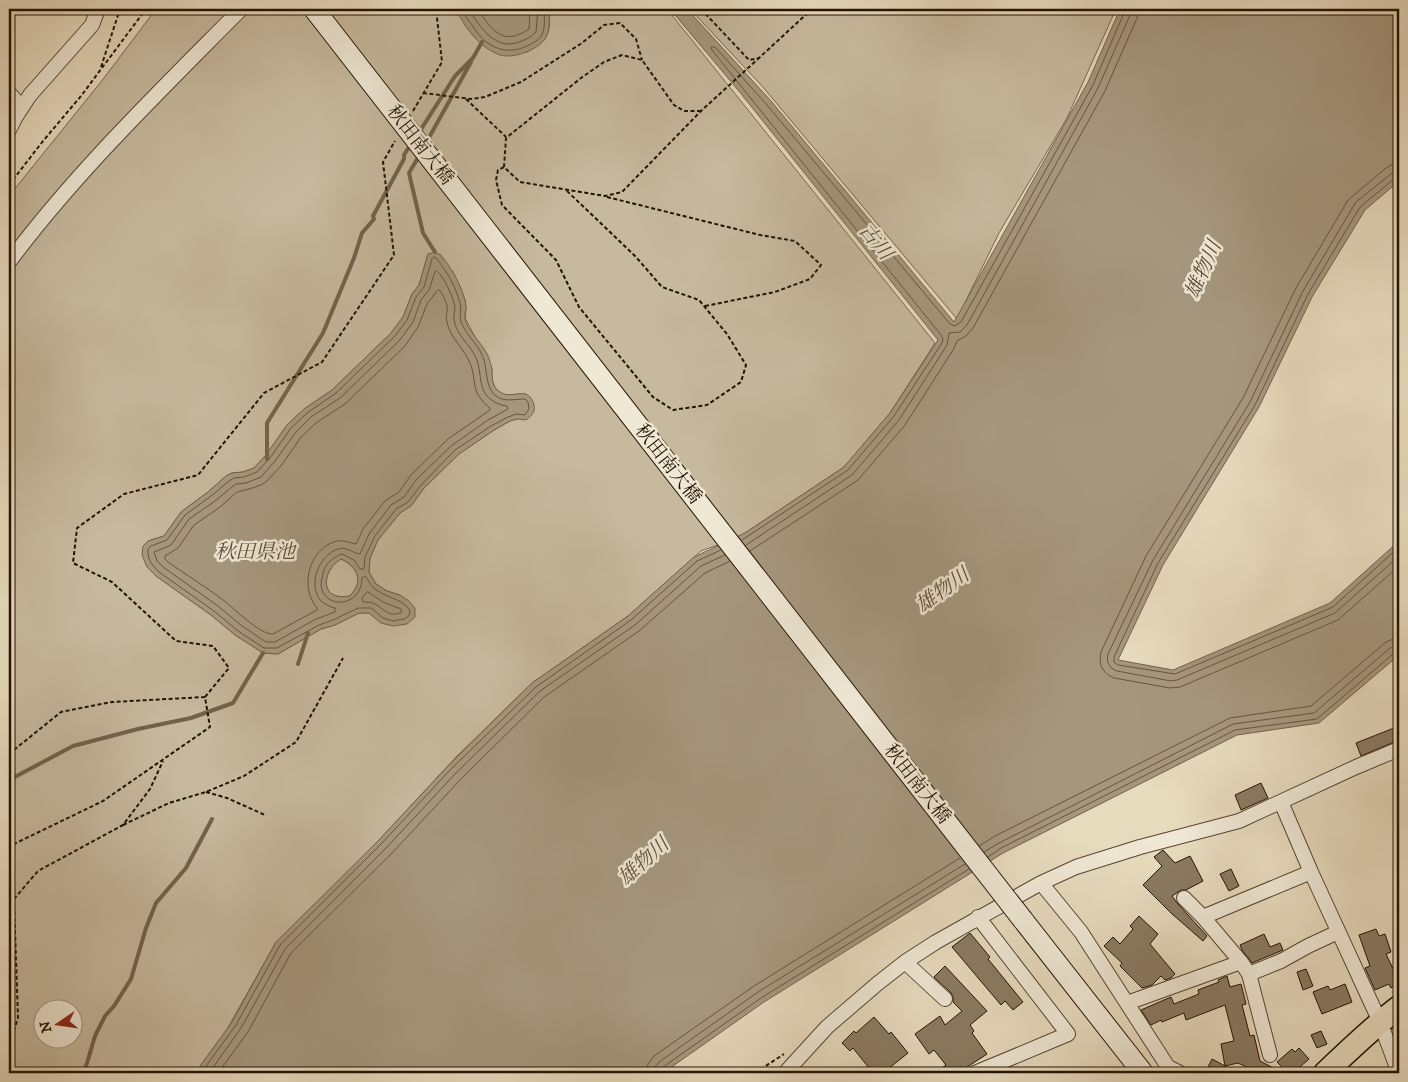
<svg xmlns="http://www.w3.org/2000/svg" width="1408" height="1082" font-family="'IM FELL DW Pica','Noto Serif JP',serif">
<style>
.green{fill:#c6b99e;stroke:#766650;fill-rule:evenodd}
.water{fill:#a5977e;stroke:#72624c;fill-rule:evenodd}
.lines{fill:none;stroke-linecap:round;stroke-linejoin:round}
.shore{stroke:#665440;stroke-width:1}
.stream{stroke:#72624c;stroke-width:4}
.building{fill:#8a7b63;stroke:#261201}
.street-casing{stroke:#564430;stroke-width:16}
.secondary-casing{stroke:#261201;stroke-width:22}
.primary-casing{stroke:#261201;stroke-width:25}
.path{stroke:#261201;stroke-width:2;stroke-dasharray:4 2.5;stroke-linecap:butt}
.street{stroke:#efe8d5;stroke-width:14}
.secondary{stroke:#efe8d5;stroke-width:20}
.primary{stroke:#e7dbbe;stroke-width:22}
.secondary-bridge-casing{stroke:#261201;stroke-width:22;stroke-linecap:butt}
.secondary-bridge{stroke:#efe8d5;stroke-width:20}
.labels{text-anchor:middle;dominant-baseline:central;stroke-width:5;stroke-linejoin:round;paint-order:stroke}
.street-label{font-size:19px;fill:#261201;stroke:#efe8d5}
.water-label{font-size:20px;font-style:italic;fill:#5f4e39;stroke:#efe8d5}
</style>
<rect width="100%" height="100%" fill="#e7dbbe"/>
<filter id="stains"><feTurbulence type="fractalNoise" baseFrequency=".004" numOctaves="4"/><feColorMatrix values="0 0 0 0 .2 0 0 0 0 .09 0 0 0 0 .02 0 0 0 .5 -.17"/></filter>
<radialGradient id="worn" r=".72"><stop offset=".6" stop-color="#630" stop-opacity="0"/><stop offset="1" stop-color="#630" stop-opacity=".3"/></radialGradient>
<path class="green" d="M156,9H456L460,16L475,38L527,52C547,40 553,32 548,9H667L935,343L890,413L844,467L739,537L701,551L628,616L532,683L457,756L366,854L276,942L226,1031L195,1073H9V196L104,78ZM428,254H440L453,272L465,300L466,308L465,318L492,369V380L495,388L503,395L526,394L517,419L510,421L494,430L459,454L424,488L411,506L400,513L378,540L370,558L369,572L376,584L387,591L400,595L381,623L369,613H359L335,625L321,629L278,654L263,653L235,635L211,615L156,576L147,567L148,541L164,536L181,512L208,492L226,476L232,473L243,472L254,468L266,455L287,425L304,409L332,390L391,333L403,317L412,294L419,285ZM42,1010H72V1040H42Z
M690,9H1116L1067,118L999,233L957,319L762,86Z
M341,559C351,564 361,573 357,585C356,589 352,593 350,596C319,602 321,571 341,559Z"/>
<path class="water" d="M456,9H548C550,17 550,32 545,39C537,50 514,59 500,55C480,48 465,28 456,9Z
M670,9H687L771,101L954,322L1088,82L1120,9H1399V181L1365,210L1312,297L1259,407L1163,565L1118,660L1173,670L1330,603L1399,541V655L1319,723L1237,735L1003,853L764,1002L663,1073H195L232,1022L276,942L379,840L448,766L532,683L628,616L694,557L745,533L844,467L890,413L938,340L738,90Z
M435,252C448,258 466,293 466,308C466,312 464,315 465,319C468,331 480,341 486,352C489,357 491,364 492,370C492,374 492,378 493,382C494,387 497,391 502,393C513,399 529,385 534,405C536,412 531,416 526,420L517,419L510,421L494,430L459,454L424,488L411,506L400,513L378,540L370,558L369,572L376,584L387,591L400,595L409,601L415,608V617L407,624L393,626L381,623L369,613H359L335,625L321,629L278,654L263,653L235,635L211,615L156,576L147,567L142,555L143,546L148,541L164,536L181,512L208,492L226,476L232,473L243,472L254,468L266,455L287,425L304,409L332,390L391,333L403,317L412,294L419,285L428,254ZM341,559C351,563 361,573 357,585C356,589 352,593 350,596C319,602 321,571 341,559Z"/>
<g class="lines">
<path class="shore" d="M462,9L464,14C471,23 477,34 485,41C499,52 514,53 529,45C533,43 539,40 541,36C546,29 544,16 544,9
M469,9C479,27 496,51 519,42C525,40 532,37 536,32L538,9
M477,9C493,30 502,47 529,29L530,9
M1399,164H1393L1386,168L1348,200L1296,288L1243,398L1146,556L1101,652C1098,664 1102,673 1114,678L1170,688L1180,687L1338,620L1399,566
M1399,171L1391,174L1356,202L1303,291L1250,402L1153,560L1108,654C1106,662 1109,668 1117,671L1171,681L1177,680L1335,613L1399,556
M1399,178L1394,179L1360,207L1308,294L1255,405L1158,563L1114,657V662L1118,665L1175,674L1333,607L1399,547
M434,257L437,259C447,272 456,287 460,303C462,310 459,316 461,322C466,335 477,343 482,355C489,369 483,393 502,399C508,401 518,399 525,399L528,402L529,409L525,415L516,414L508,417L491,426L455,450L421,485L408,502L396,509L375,536L365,557L364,569H360L354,560L342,554C333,557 325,564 323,573C323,576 321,581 321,584C322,610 362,608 362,578L365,576C369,580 370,586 375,589C386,598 401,598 410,610L409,616L404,619L393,621L383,618L371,608H358L333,620L319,625L277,648H264L238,631L214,611L159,572C152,565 147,559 148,549L151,546L167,540L185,515L211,496L229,481L234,478L244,477L257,472L270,458L291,428L307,413L336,393L395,336L407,320L416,297L424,287L432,259Z
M437,271C444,276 454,299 455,308C455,312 453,316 454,320C456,335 471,345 477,360C481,371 479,387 487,396C493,402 499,405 507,406L508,409L488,420L451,446L416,480L404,497L391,505L369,534L360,554C352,553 346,546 338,549C319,555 307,585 321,601C325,604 330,607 335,608V612L316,619L275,642H266L242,626L218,606L163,567L157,561L154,552L171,545L189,519L215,501L233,486L236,484L246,483L261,477L275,461L296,432L311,417L340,398L399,341L413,322L421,300L429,290L435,272Z
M439,290L441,292C443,296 446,301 447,306C448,312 445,317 447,322C450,338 464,348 470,363C478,383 469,391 490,408V410L448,439L411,475L399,492L385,501L363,529L356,544C350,543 344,540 337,541C309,548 299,587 317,608V610L273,634C260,635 234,608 223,600C205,586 186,575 168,562L165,559V556L178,548L194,525L220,507L237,492L249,489L261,485L267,481L281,466L301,437L316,423L345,404L405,346L418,327L427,304L437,291Z
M742,540L848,470L894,416L942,343L943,339L941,335L712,50L711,47H715L767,105L950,324L955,326L961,322L1093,85L1124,13V9
M746,545L852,475L899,420L947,345L949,333L960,332L967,325L1098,88L1130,15L1131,9
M750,551L858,480L905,425L953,350L957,341L966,336L973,328L1105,91L1137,18L1138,9
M368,592L383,602L401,609L402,612C388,618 386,610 375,604C371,602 367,602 363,602L362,598L366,593Z
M979,846L995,836L1230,718L1311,706L1386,642L1393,639L1399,638
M984,852L999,843L1233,724L1314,713L1390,648L1399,646
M988,857L1001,848L1235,730L1317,719L1394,653L1399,652
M201,1073L236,1025L280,945L382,843L451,769L536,687L631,620L697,561L721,550
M209,1073L241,1028L285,949L387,847L456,773L540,691L635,625L701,566L725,555
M218,1073L248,1032L291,953L392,853L461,779L544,697L639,631L705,573L730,561
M647,1073L648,1064L654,1056L754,986L960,858
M654,1073L655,1067L659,1062L758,992L965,864
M660,1073L663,1067L761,998L969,869"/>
<path class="stream" d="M418,134L455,76L473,58L482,42
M426,143L471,62
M419,156L409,173L423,233L435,252
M267,459V423L323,333L354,258L362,233L374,219L373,216L404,159V155L411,144
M298,664L308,633
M9,782L11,779L73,746L138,729L191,718L233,703L263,653
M84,1073L95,1036L105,1016L114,1006L131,979L146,928L156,903L186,868L212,819"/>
</g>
<path class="building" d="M1399,726V740L1361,756L1356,743Z
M1261,783L1268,798L1241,810L1235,795Z
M1163,850L1175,863L1190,856L1203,881L1186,890H1181L1172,896L1178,904L1207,936L1203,941L1171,913L1143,885L1162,866L1154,857Z
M1231,869L1239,886L1229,891L1220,874Z
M1139,916L1158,934L1150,944L1175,974L1171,978L1165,980L1161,976L1152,985L1142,988L1120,966L1122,963L1104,946L1113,937L1120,944L1133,929L1130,926Z
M1376,929L1379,936L1385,934L1391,952L1386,954L1396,975L1399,973V984L1391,988L1389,984L1375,990L1365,968L1370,966L1359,935Z
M970,933L990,957L988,959L1023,1002L1013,1010L1005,1001L1001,1005L952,947Z
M1264,934L1270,947L1280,943L1283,950L1252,963L1242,950L1240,945Z
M945,966L987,1011L970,1025L974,1031L972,1033L987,1054L958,1073H947L943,1067L946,1065L934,1050L929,1054L915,1034L940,1016L945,1025L962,1011L953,1002V997L951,993L934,977Z
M1306,969L1313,986L1303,990L1297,972Z
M1227,976L1230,987L1241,984L1246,1004L1242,1005L1250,1036L1254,1035L1260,1061L1283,1073H1260L1238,1063L1225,1066L1221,1044L1234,1041L1225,1005L1186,1020L1184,1013L1162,1022L1161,1020L1151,1025L1141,1010L1171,997L1174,1004L1199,994L1198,990L1219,982L1218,980Z
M1345,984L1352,1002L1322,1014L1313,992L1328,986L1330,990Z
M874,1017L889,1034L891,1032L908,1053L883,1073H873L853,1048L850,1051L842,1043L854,1031L856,1033Z
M1321,1031L1327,1044L1317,1048L1311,1035Z
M1299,1048L1309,1059L1293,1073H1288L1277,1062L1292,1049L1295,1052Z
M1212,1059L1227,1067L1223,1073H1205Z"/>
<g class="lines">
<g class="street-casing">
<path id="street" d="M9,93L17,102L15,118L9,130
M15,118L30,95L92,25L98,9
M9,262C77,171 161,90 241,9
M1281,802L1311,872L1380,1022L1399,1073
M1041,883L1081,932L1168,1067L1180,1073
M1184,898L1203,917
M905,962L945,999
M1241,962L1249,974L1281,961L1308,946L1338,932
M1249,974L1270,1055
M1127,1003L1241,962L1203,917L1311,872
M785,1073L827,1027L877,984L905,962L936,942L1041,883L1076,867L1140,847L1239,821L1356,767L1399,749
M975,1073L1068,1034L978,917"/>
</g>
<g class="secondary-casing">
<path id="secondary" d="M1023,920L1143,1073"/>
</g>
<g class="primary-casing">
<path id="primary" d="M1325,1073C1349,1050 1373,1027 1399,1007"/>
</g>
<path class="path" d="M701,9L749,60L759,58L812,9
M101,67L120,9
M423,93L471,99L485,97L521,82L582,43L604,25L620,23L636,39L642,60
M466,99L506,137
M413,111L442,62L436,9
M701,111H684L674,105L642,60L622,55L604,62L581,78L506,138L504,167L520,182L605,196L622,192L701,111L759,58
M504,167L498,170L496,180L502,205L556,260L579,307L653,397L673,410L707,405L741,382L746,365L727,334L699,300L662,287L636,257L566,190
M9,185L43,141L81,96L146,9
M607,197L760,235L795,241L821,265L810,279L775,292L705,306
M205,697L229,668L213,646L176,641L112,582L73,563L77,528L124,494L198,475L264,393L322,362L394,255L383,162L395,141
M9,754L61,712L112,702L205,697L210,727L103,801L12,845L18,1018L9,1046
M206,792L227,798L265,815
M123,825L169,803L206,792L244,776L296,742L343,658
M14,899L38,871L123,825L150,789L163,761
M755,1073L784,1054"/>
<use href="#street" class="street"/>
<use href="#secondary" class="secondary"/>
<use href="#primary" class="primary"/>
<g class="secondary-bridge-casing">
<path id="secondary-bridge" d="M314,9L1023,920"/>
</g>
<use href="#secondary-bridge" class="secondary-bridge"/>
</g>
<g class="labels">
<g class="street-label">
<text transform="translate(420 145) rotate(52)">秋田南大橋</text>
<text transform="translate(668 464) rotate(52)">秋田南大橋</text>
<text transform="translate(917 784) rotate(52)">秋田南大橋</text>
</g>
<g class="water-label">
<text transform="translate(875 242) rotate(51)">古川</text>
<text transform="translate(1204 270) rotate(-66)">雄物川</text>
<text x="255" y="552">秋田県池</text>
<text transform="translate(943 591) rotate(-36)">雄物川</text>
<text transform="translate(644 862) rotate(-42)">雄物川</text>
</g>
</g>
<rect width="1408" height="1082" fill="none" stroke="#e7dbbe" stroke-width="30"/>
<rect x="10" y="10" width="1388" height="1062" fill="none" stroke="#261201" stroke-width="2.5"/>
<rect x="15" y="15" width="1378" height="1052" fill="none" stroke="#261201"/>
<g transform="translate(58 1024) rotate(257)"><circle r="24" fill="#efe8d5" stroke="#9f9280"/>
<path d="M0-4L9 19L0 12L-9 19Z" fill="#8f2418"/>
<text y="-8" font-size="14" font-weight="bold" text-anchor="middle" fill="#261201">N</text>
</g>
<rect width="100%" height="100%" filter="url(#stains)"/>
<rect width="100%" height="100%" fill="url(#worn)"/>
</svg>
